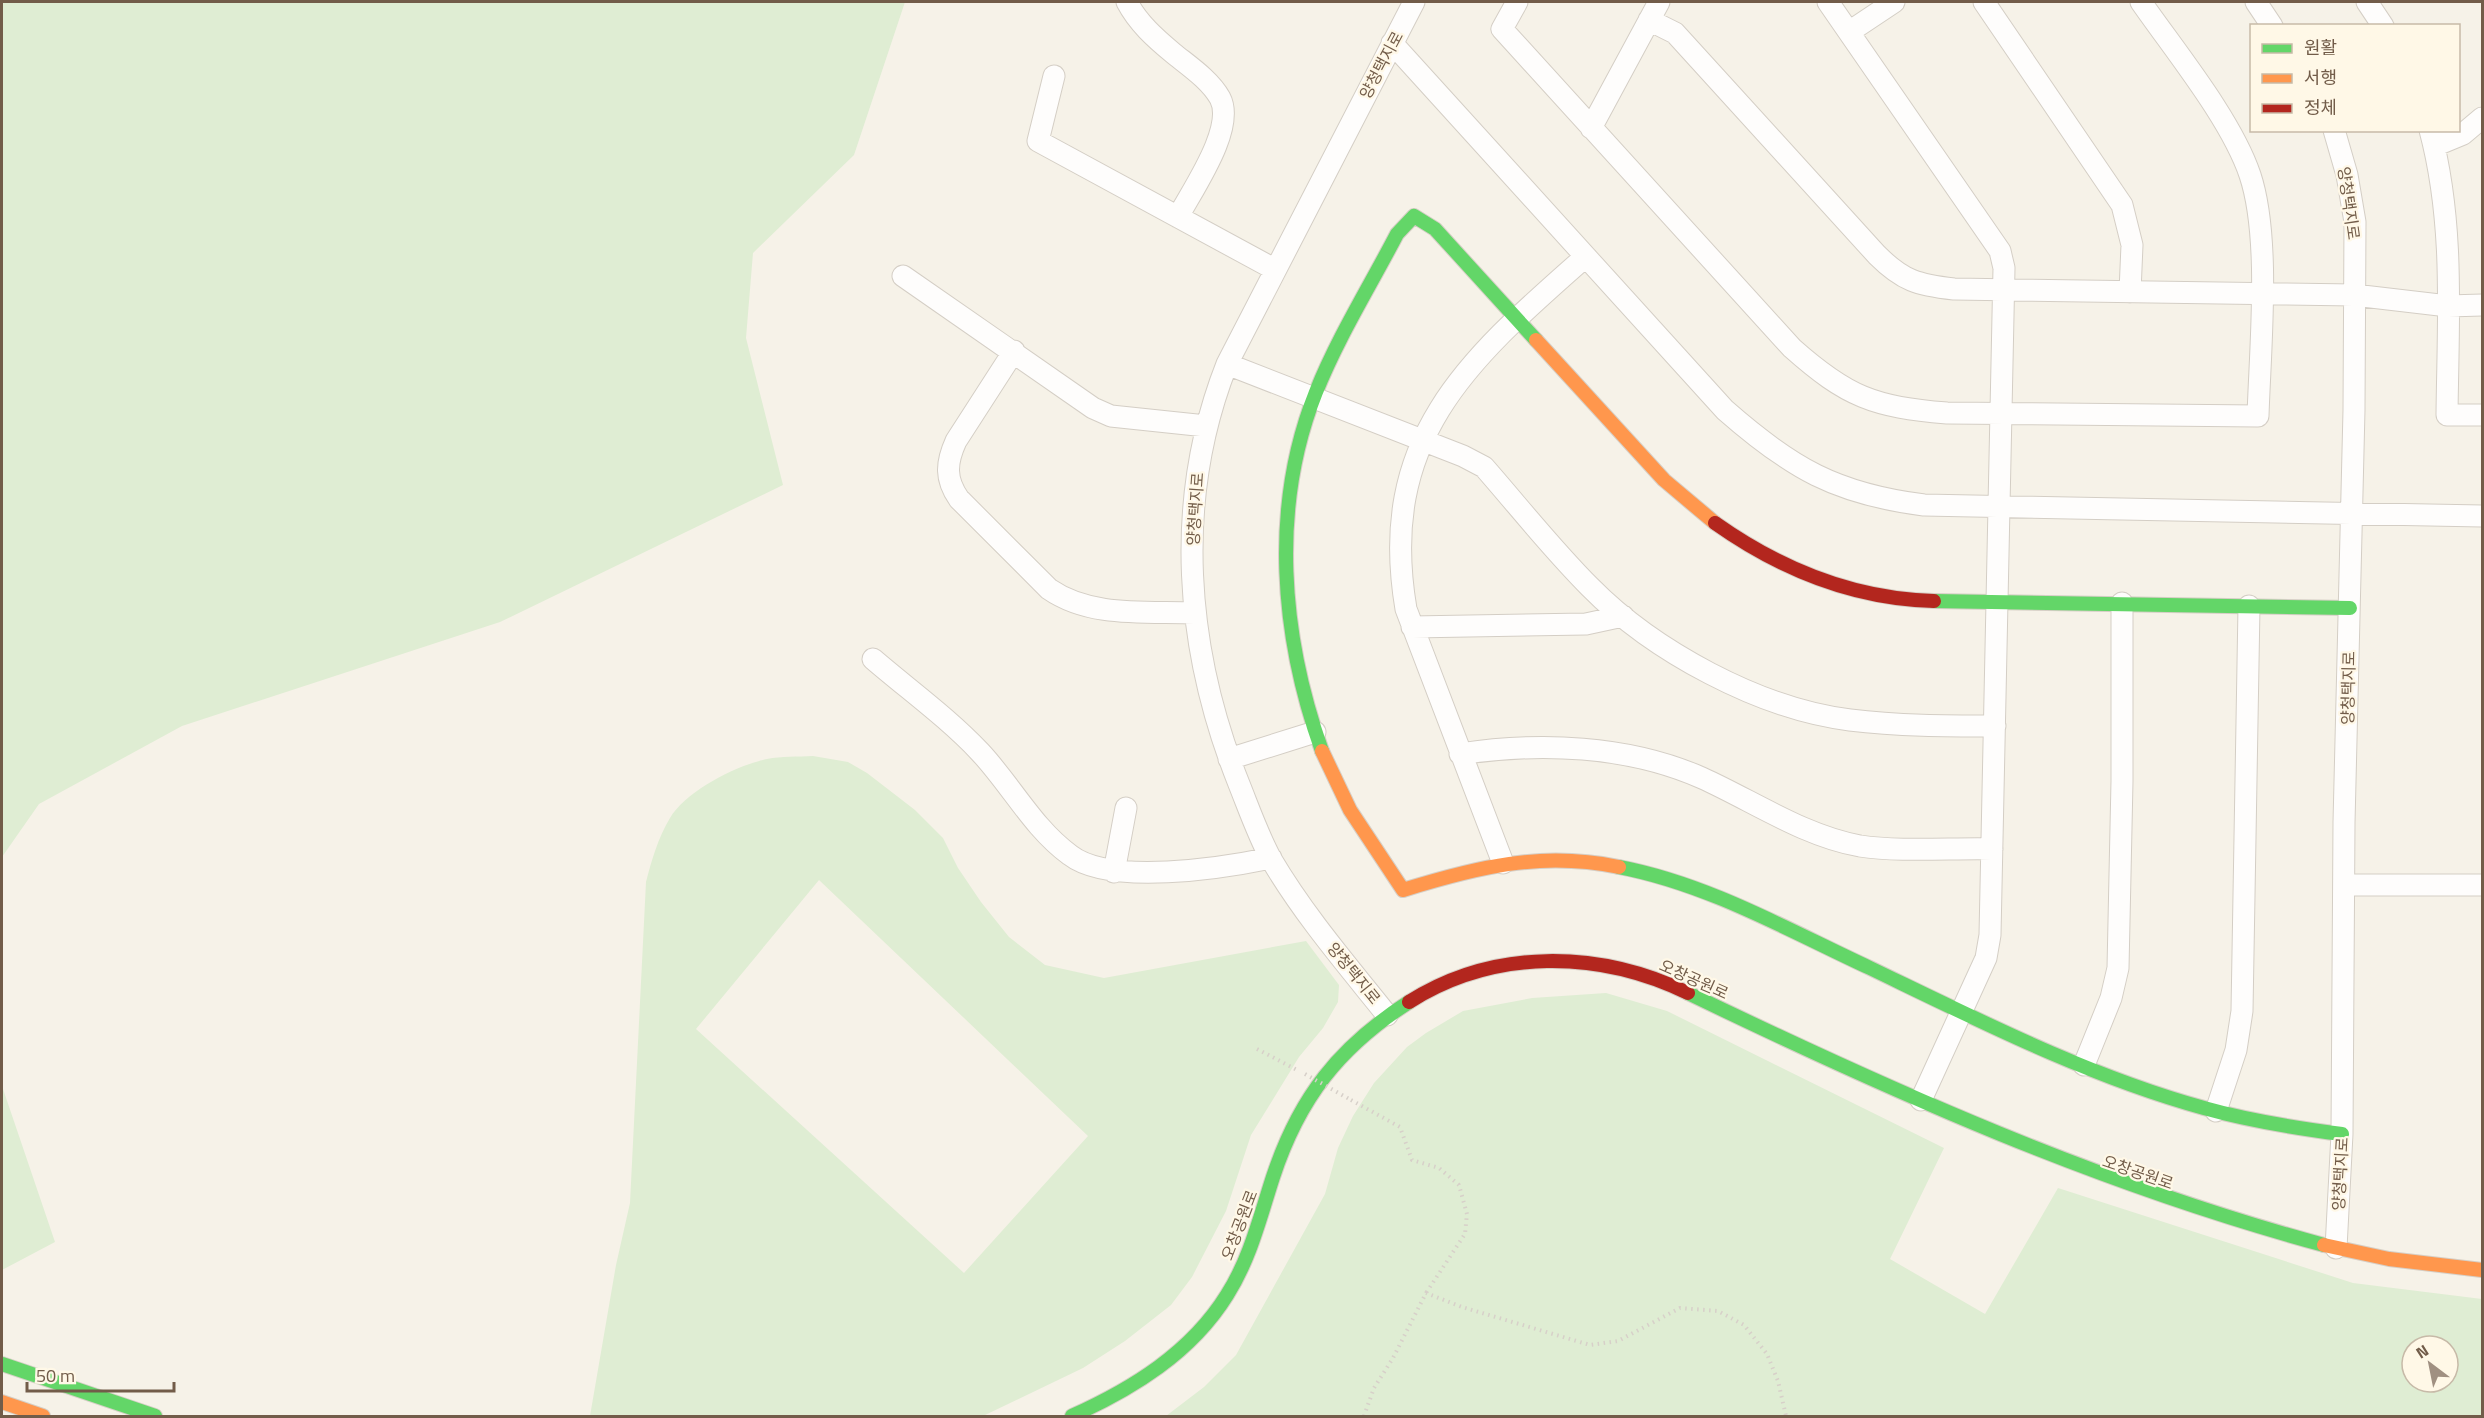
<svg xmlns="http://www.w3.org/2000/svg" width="2484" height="1418" font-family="'Titillium Web','Noto Sans KR',sans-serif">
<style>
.green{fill:#dfedd3;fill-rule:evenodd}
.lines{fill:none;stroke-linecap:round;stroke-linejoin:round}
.street-casing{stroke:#d4cec5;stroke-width:23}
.fast-casing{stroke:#d6cfc6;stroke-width:16}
.slow-casing{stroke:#d6cfc6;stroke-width:16}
.jam-casing{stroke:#d6cfc6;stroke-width:16}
.path{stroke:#d7d0c9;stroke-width:4;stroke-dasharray:1.5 4.5;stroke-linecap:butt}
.street{stroke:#fefdfc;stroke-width:21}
.fast{stroke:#63d668;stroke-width:14}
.slow{stroke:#ff974d;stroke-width:14}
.jam{stroke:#b3261e;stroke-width:14}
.path-bridge{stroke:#d7d0c9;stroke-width:4;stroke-dasharray:1.5 4.5;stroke-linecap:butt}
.labels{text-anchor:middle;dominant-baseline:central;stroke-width:4.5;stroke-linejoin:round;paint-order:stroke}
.street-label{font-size:16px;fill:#725c49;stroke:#fff8e7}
</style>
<rect width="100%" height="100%" fill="#f6f2e8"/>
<path class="green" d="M2,2H905L854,155L753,253L746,338L783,485L500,622L182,726L39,804L2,857Z
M813,756L848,762L867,773L915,810L943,838L958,868L981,902L1009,937L1045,965L1104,978L1306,941L1339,985L1338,1002L1323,1028L1299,1057L1251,1135L1226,1211L1192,1277L1171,1305L1125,1341L1083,1368L983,1416H590L616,1265L630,1203L646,882C652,859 658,838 670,818C686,791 737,765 767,759C781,756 798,757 813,756ZM819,880L1088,1136L964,1273L696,1029Z
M1606,993L1667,1011L1944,1148L1890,1259L1985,1314L2058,1188L2353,1283L2482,1299V1416H1166L1204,1387L1236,1355L1325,1194L1338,1148L1353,1116L1374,1083L1407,1047L1426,1033L1463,1011L1532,998ZM2412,1346H2448V1382H2412Z
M2,1086L55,1242L2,1270Z"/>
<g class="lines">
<g class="street-casing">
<path id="street" d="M1127,2C1138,23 1155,38 1173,53C1189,66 1210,80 1220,98C1236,128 1192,190 1178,217
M1517,2L1502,29L1792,348C1847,397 1874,407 1947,413L2258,416C2260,348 2271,238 2250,175C2231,119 2175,51 2141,2
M1828,2L2000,251L2004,268L1990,935L1986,958L1921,1100
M1984,2L2122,205L2132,245L2130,292
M2256,2L2272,26
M2367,2L2383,26
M1649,20L1675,33L1877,255C1903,281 1918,285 1954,289L2354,295L2448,306L2482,305
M1849,32L1894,2
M1392,43L1725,410C1791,468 1836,494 1924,505L2482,516
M1054,76L1038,141L1274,269
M1591,128L1659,2
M2334,130L2347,175L2355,222L2354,410L2344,823L2342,1134L2336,1248
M2430,130C2455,224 2448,319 2447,415H2482
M2434,146L2463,134L2482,118
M903,276L1093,408L1111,416L1206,426
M1014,351L956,441C946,463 945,479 959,499L1049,589C1091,618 1146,611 1195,613
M1227,364L1463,456L1484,467C1519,507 1552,549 1590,587C1653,651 1760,709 1850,720C1898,726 1947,726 1995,726
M1412,627L1586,624L1623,616
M873,659C909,690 948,718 980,752C1011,785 1033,828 1070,855C1110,886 1223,868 1271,858
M1460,754C1539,742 1628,745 1702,778C1753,801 1804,836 1860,846C1899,852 1952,848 1992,849
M1229,759L1315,732
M1503,863L1406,609C1377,438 1468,360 1585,257
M1114,872L1126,808
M2344,885H2482
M1387,1015C1347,965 1304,915 1271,859C1258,835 1249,809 1239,784C1185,649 1173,501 1227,364L1414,2
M2084,1065L2111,998L2118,968L2122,781V603
M2216,1111L2236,1050L2242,1011L2249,606"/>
</g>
<g class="fast-casing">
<path id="fast" d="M1934,601L2350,608
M1322,751C1281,636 1270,507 1316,392C1338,337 1370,286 1397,234L1414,216L1435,229L1536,340
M1619,867C1708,884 1788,930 1870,968C1978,1020 2088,1076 2204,1108C2250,1121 2295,1128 2342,1134
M1688,993C1895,1093 2102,1185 2324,1245
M2,1364L155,1416
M1072,1416C1132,1389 1191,1353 1227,1295C1250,1259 1260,1217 1273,1177C1299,1098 1339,1047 1409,1002"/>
</g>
<g class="slow-casing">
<path id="slow" d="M1536,340L1664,480L1715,523
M1322,751L1350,810L1403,890C1477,867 1541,851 1619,867
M2324,1245L2389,1259L2482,1270
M2,1402L43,1416"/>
</g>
<g class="jam-casing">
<path id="jam" d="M1715,523C1780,569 1854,599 1934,601
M1409,1002C1494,948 1599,950 1688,993"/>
</g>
<path class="path" d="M1257,1049L1299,1071
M1351,1100L1400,1127L1412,1160L1439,1168L1459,1185L1467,1214L1465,1234L1426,1293
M1364,1416L1374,1388L1393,1358L1426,1293L1462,1307L1590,1345L1618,1341L1680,1308L1718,1311L1744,1325L1767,1354L1778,1381L1786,1416"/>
<use href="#street" class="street"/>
<use href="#fast" class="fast"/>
<use href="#slow" class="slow"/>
<use href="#jam" class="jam"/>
<path class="path-bridge" d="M1305,1074L1351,1100"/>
</g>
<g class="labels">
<g class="street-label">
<text transform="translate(1381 65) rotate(-62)">양청택지로</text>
<text transform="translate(2349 203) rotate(82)">양청택지로</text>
<text transform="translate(1195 509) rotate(-86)">양청택지로</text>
<text transform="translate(2348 688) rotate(-89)">양청택지로</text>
<text transform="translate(1354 973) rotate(51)">양청택지로</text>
<text transform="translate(1694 979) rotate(24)">오창공원로</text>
<text transform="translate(2138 1172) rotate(19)">오창공원로</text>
<text transform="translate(2340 1174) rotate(-87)">양청택지로</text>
<text transform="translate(1239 1225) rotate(-69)">오창공원로</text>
</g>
</g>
<rect width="2484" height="1418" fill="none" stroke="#725c49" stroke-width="6"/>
<rect x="2250" y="24" width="210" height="108" fill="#fff8e7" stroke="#c7baa8" stroke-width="1.5"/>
<rect x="2262" y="44" width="30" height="9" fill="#63d668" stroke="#c7baa8" stroke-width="1.5"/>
<text x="2304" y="54" font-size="18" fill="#725c49">원활</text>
<rect x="2262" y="74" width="30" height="9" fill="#ff974d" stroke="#c7baa8" stroke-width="1.5"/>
<text x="2304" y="84" font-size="18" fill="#725c49">서행</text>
<rect x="2262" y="104" width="30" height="9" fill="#b3261e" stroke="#c7baa8" stroke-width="1.5"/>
<text x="2304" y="114" font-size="18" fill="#725c49">정체</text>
<g transform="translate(2430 1364) rotate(328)"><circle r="28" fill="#fff8e7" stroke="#c7baa8" stroke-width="1.5"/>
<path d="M0-4.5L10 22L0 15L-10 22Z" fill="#a09081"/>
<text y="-9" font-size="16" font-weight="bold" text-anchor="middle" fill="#725c49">N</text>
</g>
<path d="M27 1382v9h147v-9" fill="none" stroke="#725c49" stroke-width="3"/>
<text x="36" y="1382" font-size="18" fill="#725c49" stroke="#fff8e7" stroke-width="4.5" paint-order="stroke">50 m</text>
</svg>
